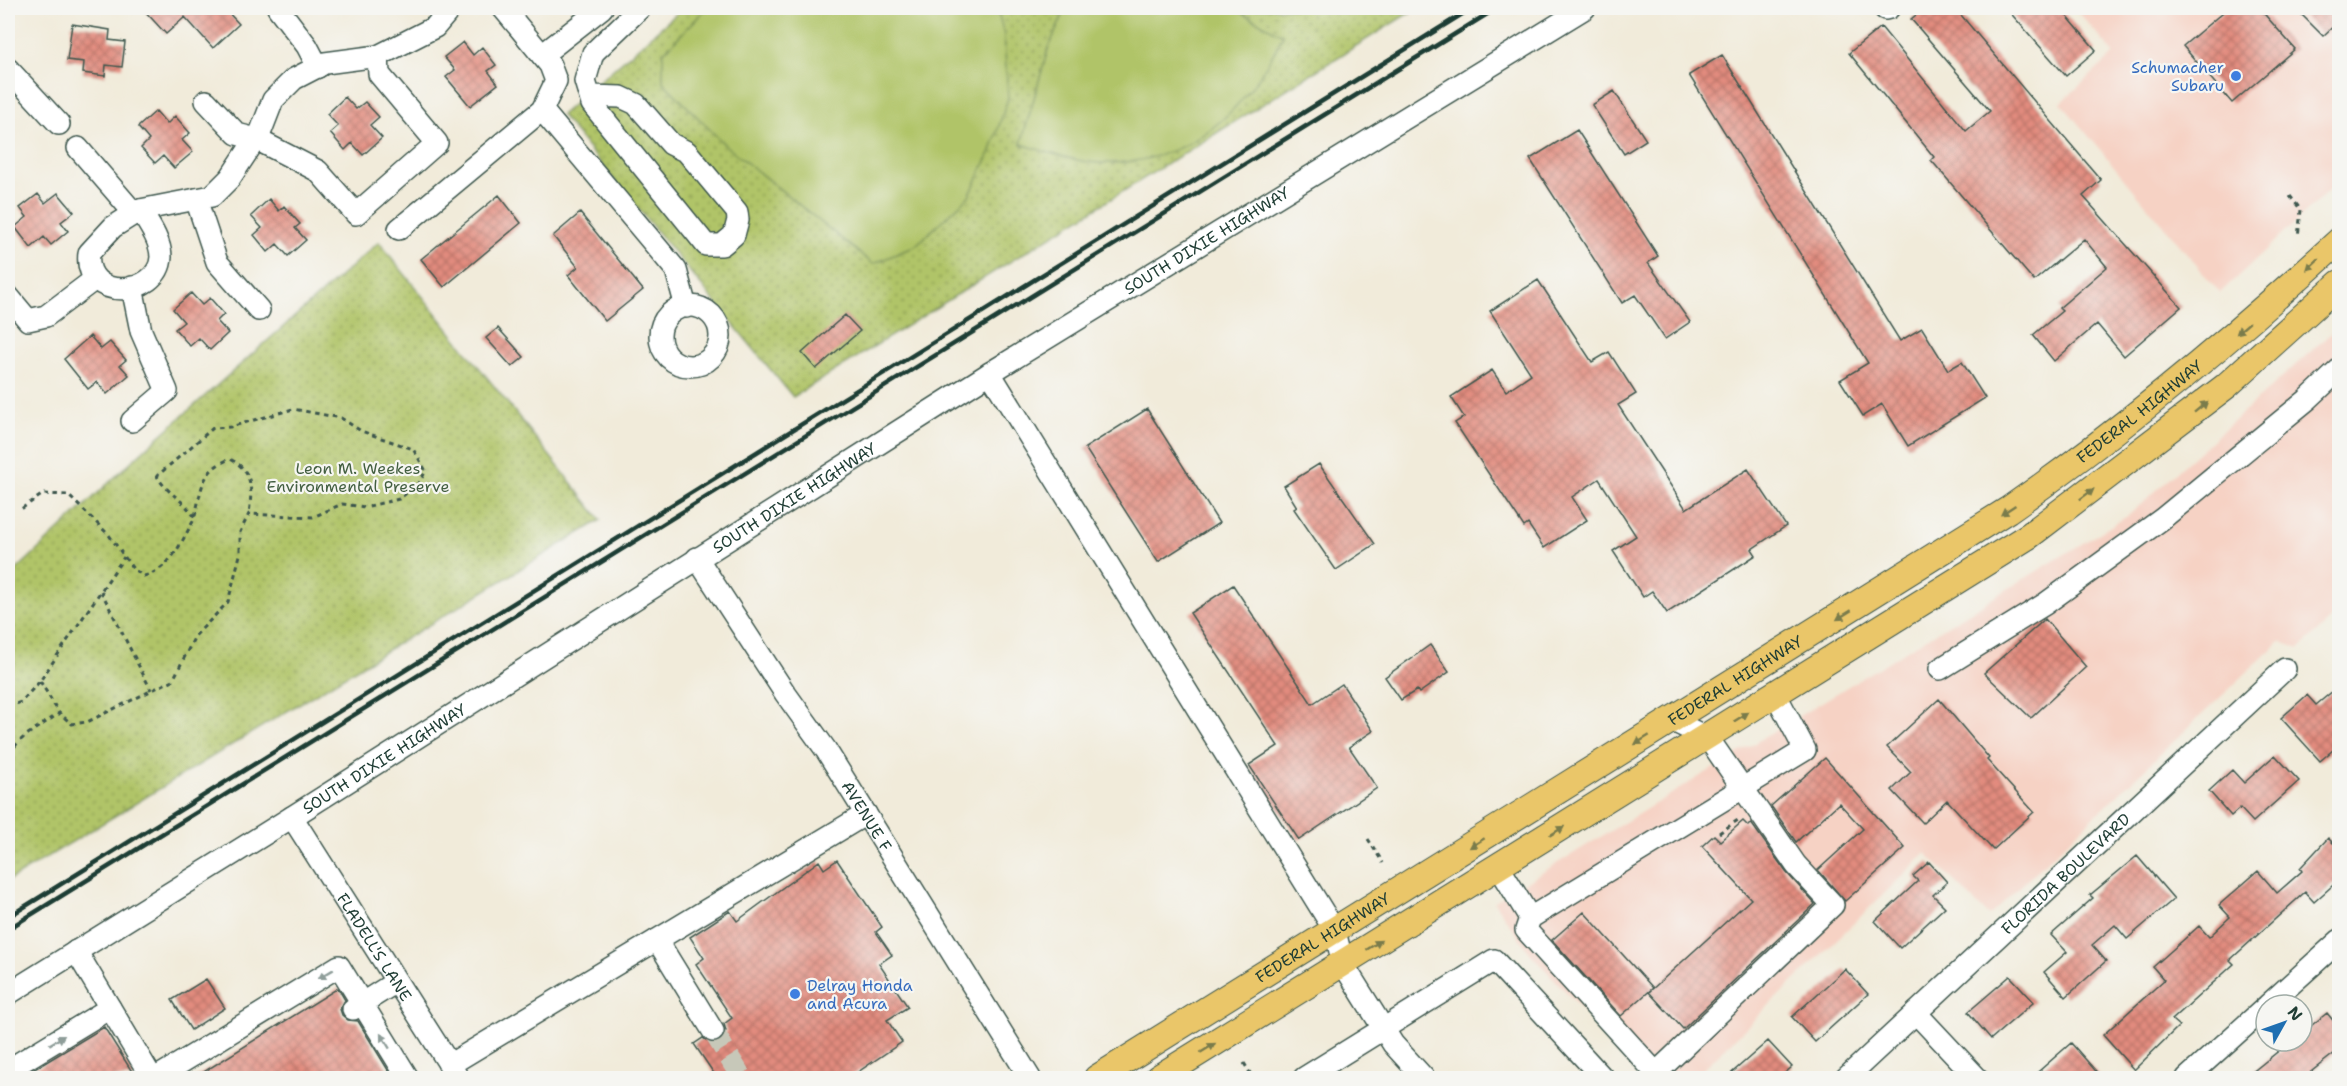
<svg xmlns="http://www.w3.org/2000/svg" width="2347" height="1086" font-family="'Shantell Sans',sans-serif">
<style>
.built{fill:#f6d2c4}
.grass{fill:url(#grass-dots);stroke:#68804e;stroke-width:1.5}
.pitch{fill:#b0c468;stroke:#68804e;stroke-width:1.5}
.building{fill:url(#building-cross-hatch)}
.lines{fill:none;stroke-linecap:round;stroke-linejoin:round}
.minor-tunnel{stroke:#c7c8b9;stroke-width:21;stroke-dasharray:21 10;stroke-linecap:butt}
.minor-casing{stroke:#3e574d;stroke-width:24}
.major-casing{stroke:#3e574d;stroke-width:28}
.path{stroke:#3e574d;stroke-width:3;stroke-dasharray:4.5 4.5;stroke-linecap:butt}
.minor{stroke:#fff;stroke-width:21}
.major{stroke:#eac669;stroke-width:26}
.rail{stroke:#1f3d34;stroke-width:4.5}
.oneway{fill:#7a7b4c}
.oneway2{fill:#8f9e9a}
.shop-dot{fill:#3f7fe0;stroke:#f6f6f2;stroke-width:2}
.labels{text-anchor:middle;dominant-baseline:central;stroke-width:4.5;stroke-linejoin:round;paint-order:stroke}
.shop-label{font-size:16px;fill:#366cbe;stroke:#f6f6f2;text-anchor:end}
.street-label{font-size:16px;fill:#1f3d34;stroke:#f6f6f2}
.park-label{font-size:16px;fill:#435f41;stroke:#f6f6f2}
</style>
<defs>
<pattern id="grass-dots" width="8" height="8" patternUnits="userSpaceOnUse" patternTransform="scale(1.5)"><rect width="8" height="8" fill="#b0c468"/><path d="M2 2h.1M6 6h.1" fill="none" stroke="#8fa056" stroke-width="1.8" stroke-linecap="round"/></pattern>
<pattern id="building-cross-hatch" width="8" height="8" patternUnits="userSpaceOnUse" patternTransform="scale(1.5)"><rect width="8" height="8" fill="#e28b7e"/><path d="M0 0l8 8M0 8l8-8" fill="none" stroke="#b77368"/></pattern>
</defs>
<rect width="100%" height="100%" fill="#f6f6f2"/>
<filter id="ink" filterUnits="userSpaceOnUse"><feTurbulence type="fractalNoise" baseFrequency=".0167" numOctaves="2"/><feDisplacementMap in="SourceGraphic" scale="12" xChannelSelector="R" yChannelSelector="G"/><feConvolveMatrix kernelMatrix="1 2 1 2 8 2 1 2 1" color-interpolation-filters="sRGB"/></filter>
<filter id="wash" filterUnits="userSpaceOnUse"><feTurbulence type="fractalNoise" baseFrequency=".008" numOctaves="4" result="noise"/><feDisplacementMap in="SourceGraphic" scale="24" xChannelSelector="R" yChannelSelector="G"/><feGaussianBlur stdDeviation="1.35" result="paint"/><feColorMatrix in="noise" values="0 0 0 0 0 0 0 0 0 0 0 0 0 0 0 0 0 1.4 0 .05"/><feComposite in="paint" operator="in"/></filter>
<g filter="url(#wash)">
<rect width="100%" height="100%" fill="#f1ebda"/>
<path class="built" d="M2075,8H2339V181L2220,293L2061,103L2114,54Z
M2339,326V612L2299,649L2280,641L1989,916L1926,853L1694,1078H1646L1530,953L1494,902L2129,515Z"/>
<path class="grass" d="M683,8H1417L793,397L561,115Z
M379,242L601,520L8,881V578L135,458Z"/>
<path class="pitch" d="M707,8H997L1004,35L1008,98L991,151L969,196L915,246L873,264L726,146L663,82V53Z
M1066,8H1233L1283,35C1246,111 1191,165 1101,163C1074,162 1047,152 1021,144L1048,49Z"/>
<g id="blocks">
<path class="building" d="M142,8H224L239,24L213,48L185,17L166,34Z
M1925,8H1955L2101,180L2083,196L2181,307L2124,356L2097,324L2054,361L2033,335L2062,311L2059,308L2107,267L2084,239L2034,281L1931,160L1934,157L1849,53L1881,27L1966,131L1990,111L1911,19Z
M2006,8H2060L2096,50L2066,76Z
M2228,8H2259L2295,49L2232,103L2183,46Z
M2295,8H2340V20L2323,36Z
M72,24L110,30L109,40L125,42L122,67L106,65L105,76L83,73L84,62L67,60Z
M463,42L473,55L482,47L496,65L488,71L498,84L470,106L446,77L455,70L444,57Z
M1722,55L1900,341L1922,328L1948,370L1962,362L1985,398L1908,446L1882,404L1863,416L1840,380L1868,363L1689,75Z
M1614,91L1646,140L1624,154L1592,105Z
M345,97L356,109L365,102L379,117L370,125L382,138L363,155L352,143L345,150L330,133L338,126L327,114Z
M156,111L167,124L175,116L190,133L182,140L193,152L174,168L163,156L155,163L141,148L149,140L138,127Z
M1577,130L1658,256L1648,263L1690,322L1665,339L1635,295L1622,303L1530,159Z
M58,193L74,212L61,222L68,231L51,245L44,237L31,248L15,227L27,217L20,208L38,194L45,203Z
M499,195L521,223L444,287L421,259Z
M269,199L279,211L284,206L300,224L295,228L306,240L288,256L277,244L268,252L254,235L262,228L251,216Z
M580,213L643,290L605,321L568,275L578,267L553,236Z
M1538,280L1592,362L1609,352L1636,394L1618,405L1686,509L1748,469L1786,526L1752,549L1756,555L1667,613L1652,591L1643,597L1613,551L1636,536L1599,479L1572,497L1587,520L1544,548L1528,524L1524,527L1455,423L1464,417L1451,397L1492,370L1506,391L1531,374L1490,311Z
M191,293L202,305L210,298L224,314L217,321L228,333L210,350L199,338L190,346L175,329L184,322L173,309Z
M845,315L860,331L816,369L802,353Z
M498,328L524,357L512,367L486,338Z
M90,336L101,349L110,342L126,360L120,365L129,375L107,394L97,382L88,389L64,359Z
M1147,409L1219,523L1158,562L1085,448Z
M1319,464L1375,544L1336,570L1294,509L1297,507L1284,486Z
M1233,585L1312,704L1342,684L1373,731L1349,747L1377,788L1299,840L1249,765L1278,746L1190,613Z
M2045,619L2086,667L2031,718L1984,673Z
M1430,645L1449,672L1419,693L1417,690L1401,700L1385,677Z
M2340,685V744L2320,761L2281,718L2307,695L2316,705Z
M1939,699L1989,758L1987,760L2034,812L1993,850L1947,800L1923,823L1892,790L1911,772L1887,747Z
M2275,755L2299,781L2253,822L2240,808L2231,816L2209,791L2232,770L2244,783Z
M1825,758L1905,848L1845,901L1818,870L1863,829L1839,803L1796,842L1771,806Z
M1743,821L1748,826L1751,823L1786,872L1815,904L1683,1029L1649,992L1751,899L1702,846L1714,835L1720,841Z
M2340,837V879L2314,902L2305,892L2230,960L2234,964L2172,1020L2179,1026L2134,1070L2103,1035L2164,980L2153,967L2199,926L2209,937L2230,917L2219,905L2258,871L2277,893L2302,871L2300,868L2328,838L2333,843Z
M2137,856L2174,899L2127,939L2115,925L2092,945L2106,961L2066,997L2044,972L2067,952L2051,935L2093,898L2090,895Z
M837,860L882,927L876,932L892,955L879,964L908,1007L887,1020L902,1042L849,1078H717L694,1044L703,1038L713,1044L720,1041L726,1031L724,1024L732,1018L696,964L704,958L690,937L730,911L737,921L819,861L824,869Z
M1929,862L1947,882L1933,895L1945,907L1900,948L1875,921L1918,881L1913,876Z
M1584,912L1653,988L1621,1016L1552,940Z
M1845,969L1868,994L1815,1042L1792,1017Z
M2010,976L2034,1002L1991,1039L1968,1012Z
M206,979L225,1008L191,1030L172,1000Z
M338,988L345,1000L340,1009L342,1015L348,1020L358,1021L393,1078H194Z
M2327,1013L2340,1029V1049L2303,1078H2245L2291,1041H2302V1033Z
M104,1027L136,1078H19L43,1064Z
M1768,1041L1792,1067L1779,1078H1726Z
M2071,1043L2102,1078H2031Z"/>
</g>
</g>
<g filter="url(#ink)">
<use href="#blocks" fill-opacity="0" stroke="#3e574d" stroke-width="1.5"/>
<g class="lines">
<path class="minor-tunnel" d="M713,1031L742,1078"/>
<g class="minor-casing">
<g id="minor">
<path d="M278,8L307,46L318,67"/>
<path d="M1885,9L1889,8"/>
<path d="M542,55L602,8"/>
<path d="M8,69L59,124"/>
<path d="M590,96L621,97L636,104L671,144L687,152L737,212L738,220L734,235L722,245H706L592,104L585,81L593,53L640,8"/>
<path d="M206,101L237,134L256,139L318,171L356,214L437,143L379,74L378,56"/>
<path d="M542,110L676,270L686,307"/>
<path d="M78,148L134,213"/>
<path d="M196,199L217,262L259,310"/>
<path d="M140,210L212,196L230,178L261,131L273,100L294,79L325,63L378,56L435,27L451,8"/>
<path d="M140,210C148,223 161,241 161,257C159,297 83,303 89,253L113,227Z"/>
<path d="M399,229L542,110L556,81L550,65L503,8"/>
<path d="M8,296L28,320L46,316L95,279"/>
<circle cx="690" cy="336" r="30"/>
<path d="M990,373L1335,931L1343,964L1393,1044L1424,1078"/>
<path d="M132,421L167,391L141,331L132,287"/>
<path id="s1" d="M697,558L785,693L826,750L1030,1078"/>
<path d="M1940,669L2045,604L2162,519L2307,400L2340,369"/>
<path id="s2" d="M292,817L458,1078"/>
<path d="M1499,867L1530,918L1805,750L1776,695"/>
<path d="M1530,918L1526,930L1656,1073L1833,905L1796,865L1708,738L1673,721"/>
<path d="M657,940L713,1031"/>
<path d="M76,951L152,1078"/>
<path id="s3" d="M8,994L292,817L990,373L1585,8"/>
<path d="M2268,1005L2340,940"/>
<path d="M353,1009L396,982"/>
<path d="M1916,1013L1977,1078"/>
<path d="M449,1065L866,814"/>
<path d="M8,1070L110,1008"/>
<path d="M156,1078L339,966L408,1078"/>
<path d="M1304,1078L1494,960L1603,1078"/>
<path id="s4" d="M1846,1078L2285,669"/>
<path d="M2187,1078L2266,1007"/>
</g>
</g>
<g class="major-casing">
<g id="major">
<path id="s5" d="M1097,1078L2008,510C2126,428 2234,337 2340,240"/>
<path d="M1158,1078L2030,535L2226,386L2340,283"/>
</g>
</g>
<path class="path" d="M2290,196L2301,210L2298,237
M195,516C202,488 201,470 230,459C254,471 252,490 249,514
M101,591L151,690
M40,681L59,713
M8,707L21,702L40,681L124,557
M8,799C13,788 7,773 8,761C11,739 43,726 59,713L72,724L87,722L173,680L195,636L228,602L240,555V532L249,514L313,517L342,504L365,507L399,499L418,484L426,471L413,449L361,431L341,418L293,409L230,427L213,428L157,476C167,494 185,500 195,518C182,540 171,570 144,576L133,569L109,535L68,495L43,494L21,509
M1719,833L1738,820
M1368,839L1383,863
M1244,1063L1253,1078"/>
<use href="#minor" class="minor"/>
<use href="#major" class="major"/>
<path class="rail" d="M8,917L1472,8
M8,929L1497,8"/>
</g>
<defs><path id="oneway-solid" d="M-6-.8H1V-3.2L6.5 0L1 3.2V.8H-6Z" transform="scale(1.5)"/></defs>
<g class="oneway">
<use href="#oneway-solid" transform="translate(2313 264) rotate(137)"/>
<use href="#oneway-solid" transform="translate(2243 328) rotate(139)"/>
<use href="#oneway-solid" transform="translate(2201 407) rotate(-39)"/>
<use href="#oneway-solid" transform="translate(2087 494) rotate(-37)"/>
<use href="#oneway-solid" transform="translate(2008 510) rotate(146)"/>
<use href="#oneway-solid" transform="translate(1844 615) rotate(148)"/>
<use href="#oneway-solid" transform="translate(1741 717) rotate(-32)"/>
<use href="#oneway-solid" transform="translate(1642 740) rotate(148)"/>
<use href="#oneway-solid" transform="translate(1557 831) rotate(-32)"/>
<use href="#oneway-solid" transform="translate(1477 843) rotate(148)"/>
<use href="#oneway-solid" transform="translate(1374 945) rotate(-32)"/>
<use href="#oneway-solid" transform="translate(1208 1048) rotate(-32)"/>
</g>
<g class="oneway2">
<use href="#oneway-solid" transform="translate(326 974) rotate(149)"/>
<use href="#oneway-solid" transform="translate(57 1040) rotate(-31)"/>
<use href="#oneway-solid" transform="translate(385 1041) rotate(-122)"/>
</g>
</g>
<g class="shop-dot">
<circle cx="2236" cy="76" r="6"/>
<circle cx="795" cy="994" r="6"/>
</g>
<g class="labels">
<g class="shop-label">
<text x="2224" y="67">Schumacher<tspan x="2224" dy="18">Subaru</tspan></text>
<text x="807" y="985" text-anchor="start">Delray Honda<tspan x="807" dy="18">and Acura</tspan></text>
</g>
<g class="street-label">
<text stroke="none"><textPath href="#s3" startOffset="1416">SOUTH DIXIE HIGHWAY</textPath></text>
<text stroke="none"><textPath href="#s5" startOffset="1238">FEDERAL HIGHWAY</textPath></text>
<text stroke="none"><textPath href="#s3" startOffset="930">SOUTH DIXIE HIGHWAY</textPath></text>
<text stroke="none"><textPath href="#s5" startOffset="752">FEDERAL HIGHWAY</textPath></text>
<text stroke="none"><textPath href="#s3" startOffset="444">SOUTH DIXIE HIGHWAY</textPath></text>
<text stroke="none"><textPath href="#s1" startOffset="309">AVENUE F</textPath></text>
<text stroke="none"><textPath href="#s4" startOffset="300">FLORIDA BOULEVARD</textPath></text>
<text stroke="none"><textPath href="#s5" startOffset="266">FEDERAL HIGHWAY</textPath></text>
<text stroke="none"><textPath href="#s2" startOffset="154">FLADELL'S LANE</textPath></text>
</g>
<g class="park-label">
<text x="358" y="468">Leon M. Weekes<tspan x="358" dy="18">Environmental Preserve</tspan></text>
</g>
</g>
<rect width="2347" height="1086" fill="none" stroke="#f6f6f2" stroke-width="30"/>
<g transform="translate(2284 1023) rotate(50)"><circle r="28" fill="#f6f6f2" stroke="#a0aca6" stroke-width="1.5"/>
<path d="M0-4.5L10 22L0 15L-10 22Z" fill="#1f6fb2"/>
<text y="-9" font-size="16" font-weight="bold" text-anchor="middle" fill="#1f3d34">N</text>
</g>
</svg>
